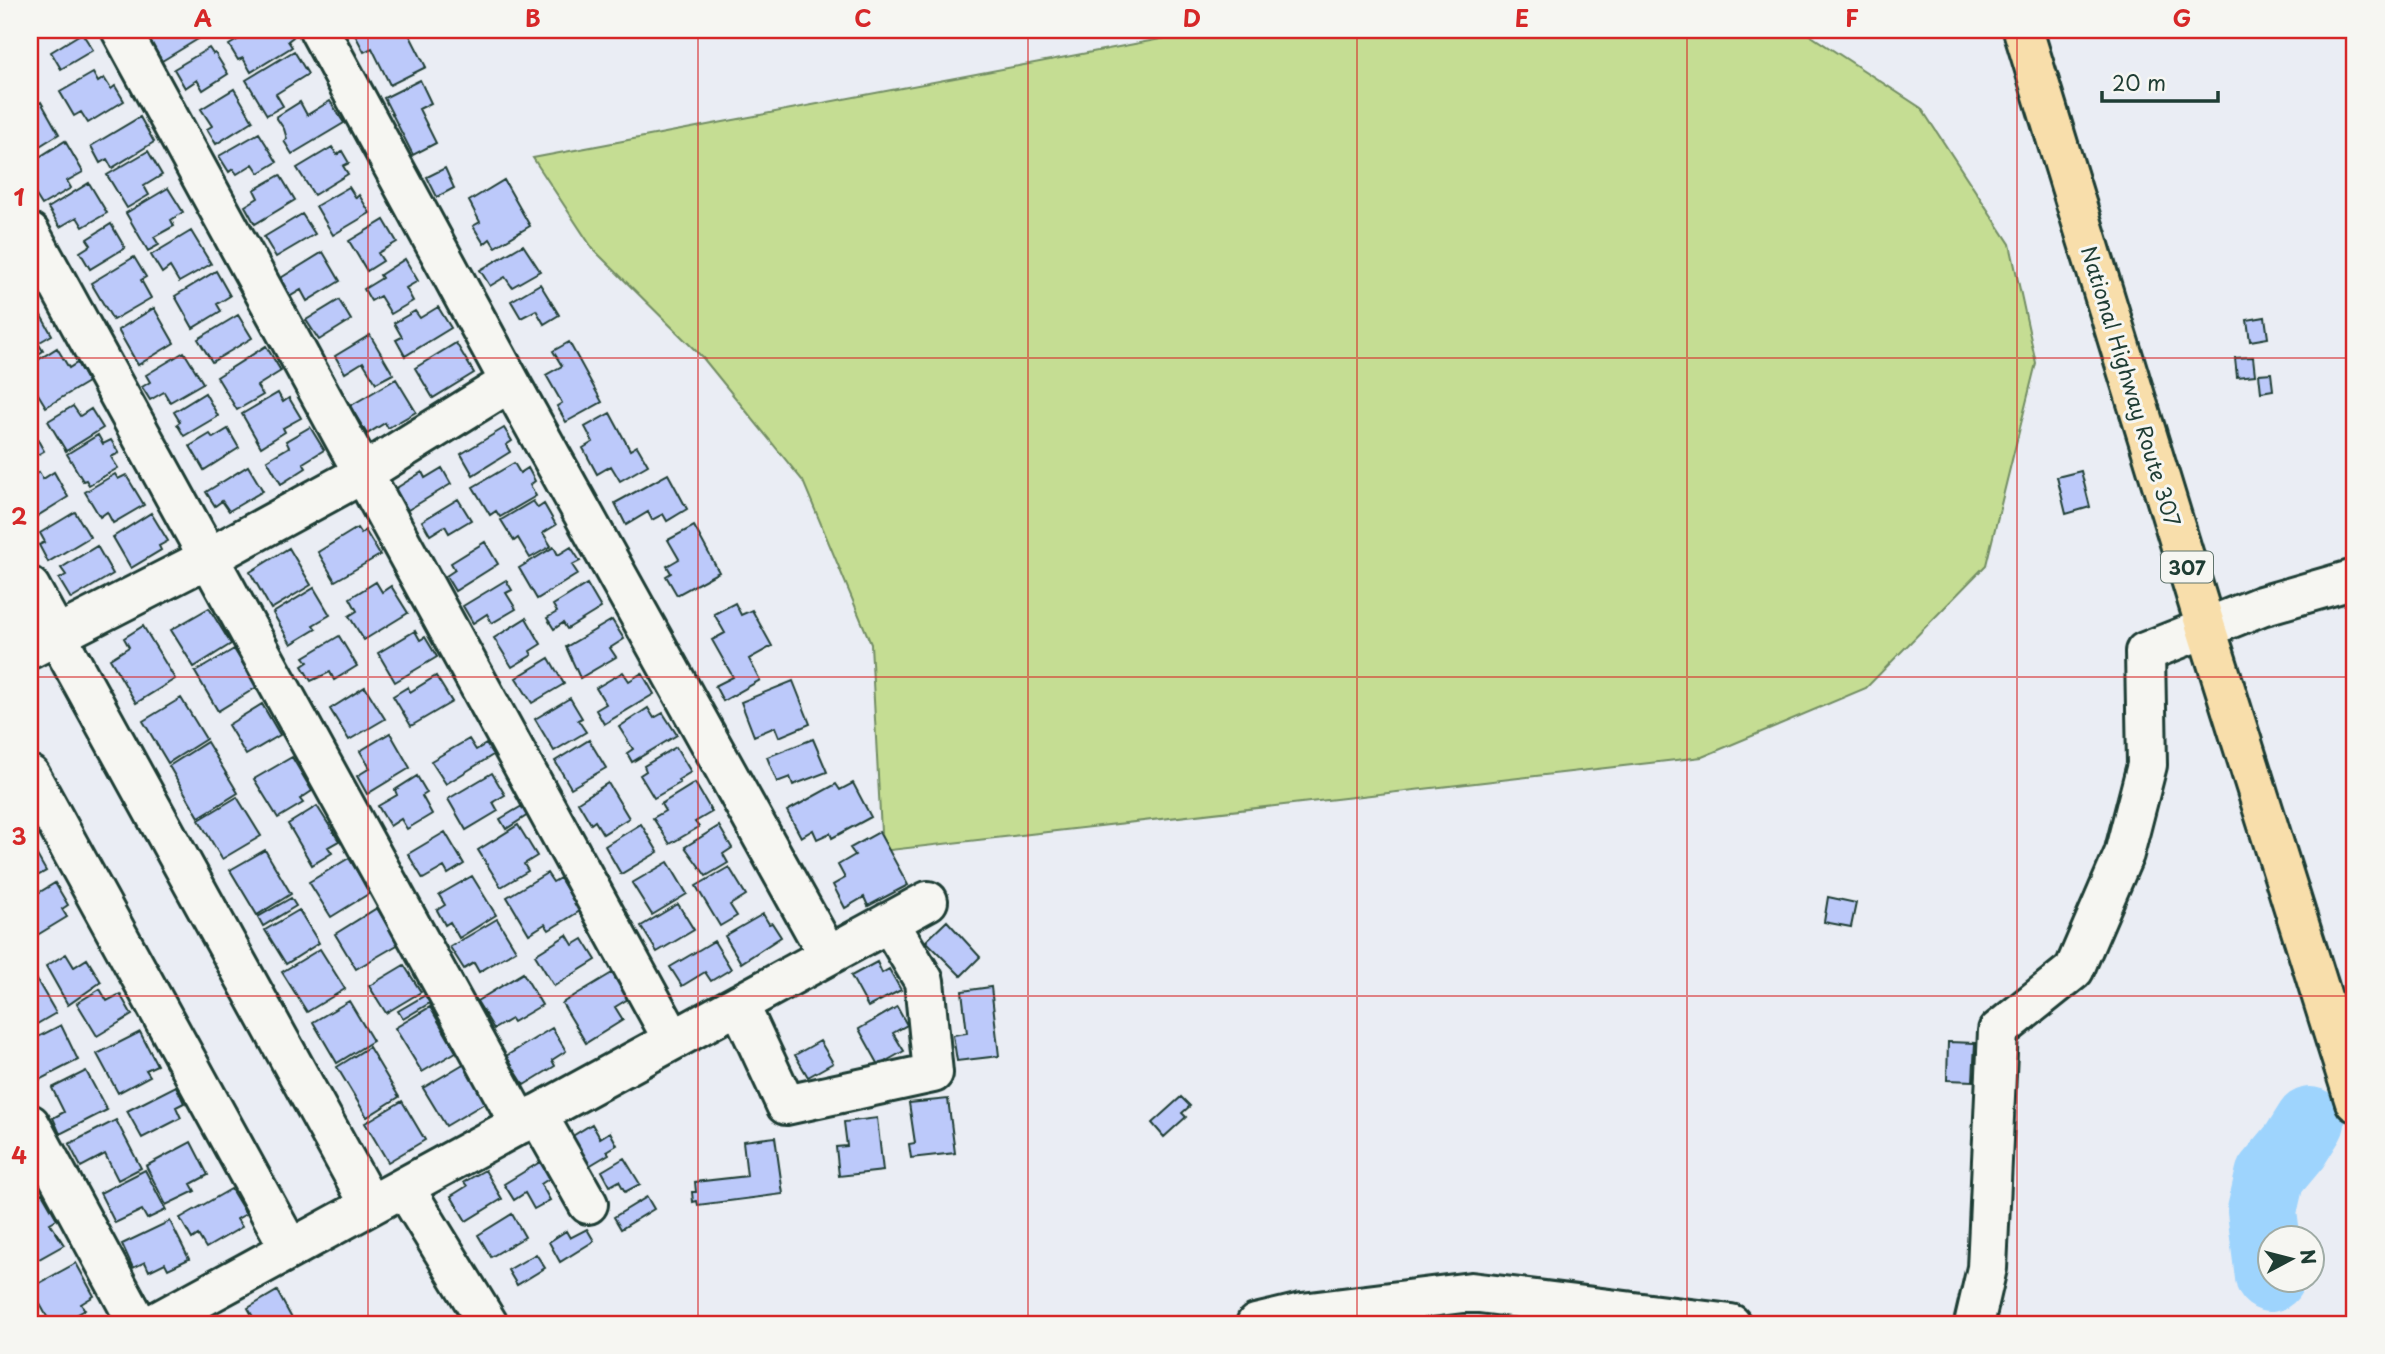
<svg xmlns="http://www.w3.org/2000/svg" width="2385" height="1354" font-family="'Playpen Sans',sans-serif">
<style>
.green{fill:#c5dd93;stroke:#728d64;stroke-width:2}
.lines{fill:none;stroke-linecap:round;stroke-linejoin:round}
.river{stroke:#9ed4fd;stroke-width:70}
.building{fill:#bcc9fa;stroke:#1f3d34;stroke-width:2}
.minor-casing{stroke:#1f3d34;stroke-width:44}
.tertiary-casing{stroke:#1f3d34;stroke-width:44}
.trunk-casing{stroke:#1f3d34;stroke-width:44}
.minor{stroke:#f6f6f2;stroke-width:38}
.tertiary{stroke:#f6f6f2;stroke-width:38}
.trunk{stroke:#f8deab;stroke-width:38}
.grid{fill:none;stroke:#d62828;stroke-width:2;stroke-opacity:0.55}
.labels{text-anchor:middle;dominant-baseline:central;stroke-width:6;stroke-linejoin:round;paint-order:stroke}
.shield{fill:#f6f6f2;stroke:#60746d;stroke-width:2}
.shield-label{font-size:19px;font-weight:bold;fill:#1f3d34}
.street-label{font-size:21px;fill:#1f3d34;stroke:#f6f6f2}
.neatline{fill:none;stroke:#d62828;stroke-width:2.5}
.grid-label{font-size:23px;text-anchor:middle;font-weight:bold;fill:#d62828}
</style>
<rect width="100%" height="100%" fill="#eaedf4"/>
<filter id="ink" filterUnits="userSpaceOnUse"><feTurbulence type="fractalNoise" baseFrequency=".0143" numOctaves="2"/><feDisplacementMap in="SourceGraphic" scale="14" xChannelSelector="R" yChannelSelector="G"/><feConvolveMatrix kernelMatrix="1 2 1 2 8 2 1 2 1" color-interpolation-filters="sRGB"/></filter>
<g filter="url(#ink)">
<path class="green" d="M1208,30H1802L1921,108L2010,244L2036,363L1986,565L1866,688L1702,757L882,851L871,644L803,481L703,358L593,249L533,158Z"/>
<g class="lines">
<path class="river" d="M2270,1277L2262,1211L2270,1176L2295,1146L2310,1122"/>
</g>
<path class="building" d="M151,30H206L208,33L162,61L145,33Z
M254,30H288L293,37L288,41L292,47L251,72L243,58L238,60L229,45Z
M407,30L426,67L390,85L372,48L364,52L353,31Z
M82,33L93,50L61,69L51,52Z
M209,48L213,54L215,53L228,74L203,90L197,80L185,88L174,69Z
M294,51L308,74L276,94L283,106L267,115L246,80Z
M93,73L98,82L104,78L111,89L115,86L124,101L88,123L81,112L74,116L60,92Z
M420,80L431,103L419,109L436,143L413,155L384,98Z
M234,89L253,121L216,144L207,129L212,126L201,109Z
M330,101L344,123L292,154L284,141L287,139L284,129L276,117L300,102L307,115Z
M41,102L59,134L30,152V109Z
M140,117L154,142L112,168L107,159L100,163L91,146Z
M259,133L277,162L259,173L253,164L237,174L233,169L229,172L219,156Z
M65,141L83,172L67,181L71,188L42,205L30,186V183L37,179L30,163Z
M332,147L337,155L342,151L349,163L343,166L348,174L314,195L297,168Z
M148,151L162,175L144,186L149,195L127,208L107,175Z
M445,168L454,188L437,197L427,177Z
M280,175L295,200L255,224L245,206L258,198L254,190Z
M504,180L530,226L495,247L490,239L484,244L473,226L480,222L469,201Z
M89,183L107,213L83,227L77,217L60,227L48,208Z
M349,187L356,198L359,195L370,213L333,235L316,206Z
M168,188L183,212L171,220L174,226L154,237L159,245L148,251L126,213Z
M302,214L315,234L276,257L264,237Z
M384,220L397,242L378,253L383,261L367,271L349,241Z
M111,224L125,248L90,269L80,252L91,245L87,239Z
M191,231L211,264L179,282L170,267L162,273L151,255Z
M523,245L540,271L512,287L505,277L490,286L480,270Z
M323,252L340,281L307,301L301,290L289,297L279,279Z
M134,257L146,277L141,280L151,298L113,320L91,283Z
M405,259L418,281L406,288L413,301L391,314L380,296L371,301L364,289L382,278L380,275Z
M216,271L230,296L217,304L221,311L193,328L175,296Z
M30,275L43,296L30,304Z
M540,284L559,315L544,324L536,310L521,318L511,301Z
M339,300L351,320L319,340L306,320Z
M438,307L451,328L405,356L396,340L402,337L394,323L415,311L420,318Z
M154,308L174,343L138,365L118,330Z
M39,312L52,335L38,343L43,351L30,360V318Z
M238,315L252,338L212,362L198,339Z
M2265,317L2268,338L2250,341L2247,320Z
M370,335L393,374L376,383L363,362L345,373L335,356Z
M569,342L602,402L566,422L557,406L562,403L546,375L562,366L553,351Z
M456,343L474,373L433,398L415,368Z
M266,346L281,371L257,386L263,395L237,410L217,377Z
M57,348L69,368L77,363L88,382L46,407L30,381V365Z
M184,352L203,383L170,402L164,392L150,400L142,387L150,382L146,375Z
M2253,357L2255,375L2237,377L2235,358Z
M2271,373L2273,390L2261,392L2259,374Z
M396,379L416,412L388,428L385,423L367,434L350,406Z
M205,393L218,416L184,436L177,424L180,422L174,412Z
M278,393L283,402L289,398L301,418L283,428L285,432L261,447L242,414Z
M73,406L80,416L91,409L103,428L66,451L48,421Z
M610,413L630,450L637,446L648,465L620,481L611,466L597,474L583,448L593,442L585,427Z
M310,427L324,450L303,463L306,468L281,484L267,460L289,447L286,441Z
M504,428L512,441L506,445L510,452L473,475L461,454Z
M228,429L239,448L204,470L190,446L210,434L213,438Z
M32,430L44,451L30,459V431Z
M98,435L103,444L111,440L119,453L111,457L118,468L89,485L86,480L83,481L67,454Z
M514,463L520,473L528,468L535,481L530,485L536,496L500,517L496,511L490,515L473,487Z
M248,466L263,491L229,511L222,501L215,506L206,492Z
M442,468L451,484L408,510L395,489L422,472L425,478Z
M2081,471L2090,507L2066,514L2057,477Z
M39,472L43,479L54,472L68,497L34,518L30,511V478Z
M115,474L118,479L126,475L144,505L113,523L107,512L100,517L85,492Z
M668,474L687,509L667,521L663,514L652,520L648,512L626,525L615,503Z
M458,499L471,520L449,533L445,526L430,535L422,521Z
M533,501L538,508L544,504L556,525L543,533L551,546L530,558L518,538L514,541L501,520Z
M75,512L90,537L48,562L39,545L45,542L40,533Z
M151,513L168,541L159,546L161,550L131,568L113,537Z
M694,526L719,572L677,595L666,576L671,573L667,566L679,559L668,540Z
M357,528L361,534L365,530L380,555L335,581L318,552Z
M485,542L498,564L455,591L446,576L455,570L451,563Z
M97,546L113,574L71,599L59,579L66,575L61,568Z
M554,547L558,555L571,547L580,561L572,565L578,574L537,599L519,568Z
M289,548L311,585L271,609L250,572Z
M506,580L512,590L506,593L516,609L492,623L487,614L473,623L463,606Z
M376,582L382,592L391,586L408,613L364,640L349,616L357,611L350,598Z
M587,584L601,608L567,629L563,623L554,629L547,618L557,612L553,605Z
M314,588L330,615L313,625L316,629L291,644L273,613Z
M735,603L741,615L752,610L772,646L749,659L760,680L723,701L715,686L733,677L712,640L725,633L714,614Z
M209,608L231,644L194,667L171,630Z
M526,618L541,644L530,651L532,655L512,667L494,638Z
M612,620L624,639L610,648L616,657L580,678L566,647Z
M143,626L175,679L136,703L110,659L129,647L124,638Z
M415,631L420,640L425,637L437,657L395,682L378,653Z
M339,636L357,666L334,680L330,672L311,681L302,666L308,662L304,657Z
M234,649L257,687L218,711L195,672Z
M549,658L564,684L532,703L516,678Z
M623,672L629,681L642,673L654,694L604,724L596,710L606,704L596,688Z
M436,676L452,702L411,726L393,696L408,687L410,692Z
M793,681L810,724L779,737L775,727L754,736L741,702Z
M365,687L385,719L349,740L330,709Z
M181,698L206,739L168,763L143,721Z
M570,698L582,718L578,720L586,732L554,751L535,719Z
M262,704L280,735L246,755L228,725Z
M648,708L654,718L663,713L677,735L632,762L627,753L633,749L619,727Z
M390,733L410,768L367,794L357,776L370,768L360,751Z
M469,739L476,750L486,744L493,755L446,784L431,761Z
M813,739L827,772L793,785L790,777L777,782L767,757Z
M589,740L606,768L571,788L555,761Z
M207,742L238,793L199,817L169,766Z
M676,747L691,772L678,780L680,783L654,798L640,775L646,771L644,766Z
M292,757L312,791L300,799L303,803L278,818L254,779Z
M492,773L505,795L493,802L498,811L466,830L448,799Z
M417,776L427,793L422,796L432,814L407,829L401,819L390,826L378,806L397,795L395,790Z
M608,783L629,818L603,834L595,821L591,824L578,802Z
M695,783L712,812L695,822L699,827L670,844L653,818L665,811L661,804Z
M853,783L871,817L832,838L830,833L817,839L813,830L801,837L787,811L836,784L840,790Z
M237,797L261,836L222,859L199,820Z
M317,806L339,841L328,847L332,853L312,865L288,824Z
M522,806L528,815L506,829L500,819Z
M641,824L658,852L621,874L605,846Z
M518,825L537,856L524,864L528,871L501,887L478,850Z
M719,826L732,848L723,854L728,863L706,876L685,847Z
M445,832L464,864L448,874L444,867L423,879L408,854Z
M879,832L908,885L868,906L864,897L845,908L833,885L845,878L838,865L855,855L850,848Z
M30,843L46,871L30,880Z
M265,850L291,894L257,915L230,870Z
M349,858L370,893L331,917L309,882Z
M668,862L687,894L652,915L632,883Z
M729,867L746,895L730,905L737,916L720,926L696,886Z
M547,873L553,882L560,878L580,911L549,930L545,924L529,934L507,897Z
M472,876L496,915L459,938L450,922L445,925L437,910L445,905L439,895Z
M55,883L68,905L62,909L67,917L34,937L30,932V898Z
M1828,897L1856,903L1851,927L1824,922Z
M291,898L296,906L263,926L258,917Z
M678,904L694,930L657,952L641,926Z
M377,908L399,944L356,969L335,934Z
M299,910L319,943L286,964L265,930Z
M763,914L769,924L772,923L781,937L741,963L725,936Z
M497,919L516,950L479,972L474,963L464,969L450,947Z
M947,921L980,957L961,976L926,941Z
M567,935L573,945L583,939L596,960L554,986L535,955Z
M714,941L731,969L711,981L705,972L682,986L670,967Z
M320,949L345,989L307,1012L282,972Z
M66,954L74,967L87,959L101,982L68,1005L46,966Z
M877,962L882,973L889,969L901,990L868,1007L851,976Z
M404,965L421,992L386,1013L369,986Z
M30,968L56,1013L30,1028Z
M523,973L542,1005L513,1022L511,1019L494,1029L477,1001Z
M612,973L628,999L615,1007L623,1020L586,1043L562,1003Z
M991,987L999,1056L957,1061L953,1035L967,1033L962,991Z
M100,989L107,1001L120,994L132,1015L97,1036L77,1003Z
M429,993L433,1001L403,1019L398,1011Z
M349,1001L373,1041L337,1063L313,1022Z
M430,1007L456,1052L422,1072L395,1028Z
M897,1007L907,1025L893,1033L904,1051L879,1065L859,1029Z
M61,1025L78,1060L39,1080L30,1063V1041Z
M552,1028L566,1051L552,1060L555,1066L524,1085L506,1056Z
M140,1032L157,1065L146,1070L150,1076L118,1093L97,1054Z
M820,1041L833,1063L808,1077L795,1055Z
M1948,1042L1975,1043L1973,1081L1947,1080Z
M369,1047L399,1097L367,1117L337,1067Z
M465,1063L488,1101L446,1126L423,1088Z
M86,1071L107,1110L60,1134L53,1118L64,1112L52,1088Z
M176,1086L184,1103L176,1107L181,1118L142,1138L127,1111Z
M1181,1097L1190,1106L1182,1113L1186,1117L1164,1137L1152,1123Z
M948,1099L955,1153L911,1158L909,1144L915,1143L909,1103Z
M402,1101L425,1140L388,1162L365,1123Z
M877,1118L883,1171L839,1176L836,1147L847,1146L844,1122Z
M116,1120L141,1168L118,1180L105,1154L81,1167L69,1144Z
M592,1124L600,1138L610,1132L617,1145L607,1151L609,1154L589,1166L571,1137Z
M775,1137L783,1194L698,1205L697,1201L693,1202L692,1192H696L695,1182L747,1176L743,1141Z
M191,1142L208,1175L191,1184L195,1191L166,1205L146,1166Z
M624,1158L640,1184L625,1192L619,1181L610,1186L602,1171Z
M540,1162L550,1178L541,1184L550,1200L534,1209L525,1193L514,1200L504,1184Z
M145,1170L166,1210L147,1219L142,1210L115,1223L100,1193Z
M485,1170L502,1199L466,1221L451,1196L467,1186L464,1182Z
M231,1189L246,1214L237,1219L242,1227L206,1248L198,1235L192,1239L180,1218Z
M42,1193L57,1219L50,1223L64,1245L30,1264V1201Z
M647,1197L654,1209L621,1229L614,1217Z
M512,1214L525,1237L491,1257L478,1235Z
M170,1221L189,1259L168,1269L165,1263L149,1271L145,1262L133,1268L122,1244Z
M587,1229L594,1241L560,1262L549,1242L566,1231L570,1238Z
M536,1254L545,1268L517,1285L508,1270Z
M76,1263L94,1296L81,1304L85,1310L60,1324H51L31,1288Z
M277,1291L295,1324H257L248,1308Z"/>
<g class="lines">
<g class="minor-casing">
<path id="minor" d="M121,30L673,1040
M319,30L510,382L828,955
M30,233L520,1124
M30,587L370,1205
M30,649L208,558L362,474L510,382
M30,775L290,1249
M739,1004L786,1105L933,1073L924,981L889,922
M537,1114L588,1204
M30,1124L138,1324
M404,1187L488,1324
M153,1324L928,901
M1256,1324L1302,1313L1471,1292L1731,1324
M1974,1324L1987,1268L1998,1031L2074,970L2124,854L2147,765L2145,652L2206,628"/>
</g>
<g class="tertiary-casing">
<path id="tertiary" d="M2206,628L2261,606L2355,579"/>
</g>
<g class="trunk-casing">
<path id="trunk" d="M2023,30L2206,628L2355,1102"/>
</g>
<use href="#minor" class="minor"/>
<use href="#tertiary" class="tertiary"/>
<use href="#trunk" class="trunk"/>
</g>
</g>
<path class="grid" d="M368,30V1324M698,30V1324M1028,30V1324M1357,30V1324M1687,30V1324M2017,30V1324M30,358H2355M30,677H2355M30,996H2355"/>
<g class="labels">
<rect class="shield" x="2161" y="551.5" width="52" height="31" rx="5"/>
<g class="shield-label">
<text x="2187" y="567">307</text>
</g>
<g class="street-label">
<text transform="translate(2132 386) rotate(73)">National Highway Route 307</text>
</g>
</g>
<rect width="2385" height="1354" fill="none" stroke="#f6f6f2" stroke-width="77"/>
<g transform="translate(2291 1259) rotate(83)"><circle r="33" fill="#f6f6f2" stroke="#a0aca6" stroke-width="2"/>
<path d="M0-5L12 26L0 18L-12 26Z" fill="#1f3d34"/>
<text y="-10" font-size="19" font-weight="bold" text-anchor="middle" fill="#1f3d34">N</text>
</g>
<path d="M2102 91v10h116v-10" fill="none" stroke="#1f3d34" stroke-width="3.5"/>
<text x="2112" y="91" font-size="21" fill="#1f3d34" stroke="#f6f6f2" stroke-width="5" paint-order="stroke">20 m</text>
<rect x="38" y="38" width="2308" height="1278" class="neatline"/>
<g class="grid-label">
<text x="203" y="27">A</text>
<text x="533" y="27">B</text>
<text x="863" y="27">C</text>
<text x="1192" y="27">D</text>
<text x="1522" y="27">E</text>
<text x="1852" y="27">F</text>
<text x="2182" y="27">G</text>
<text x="19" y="206">1</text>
<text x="19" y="525">2</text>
<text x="19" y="845">3</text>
<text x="19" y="1164">4</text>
</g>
</svg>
